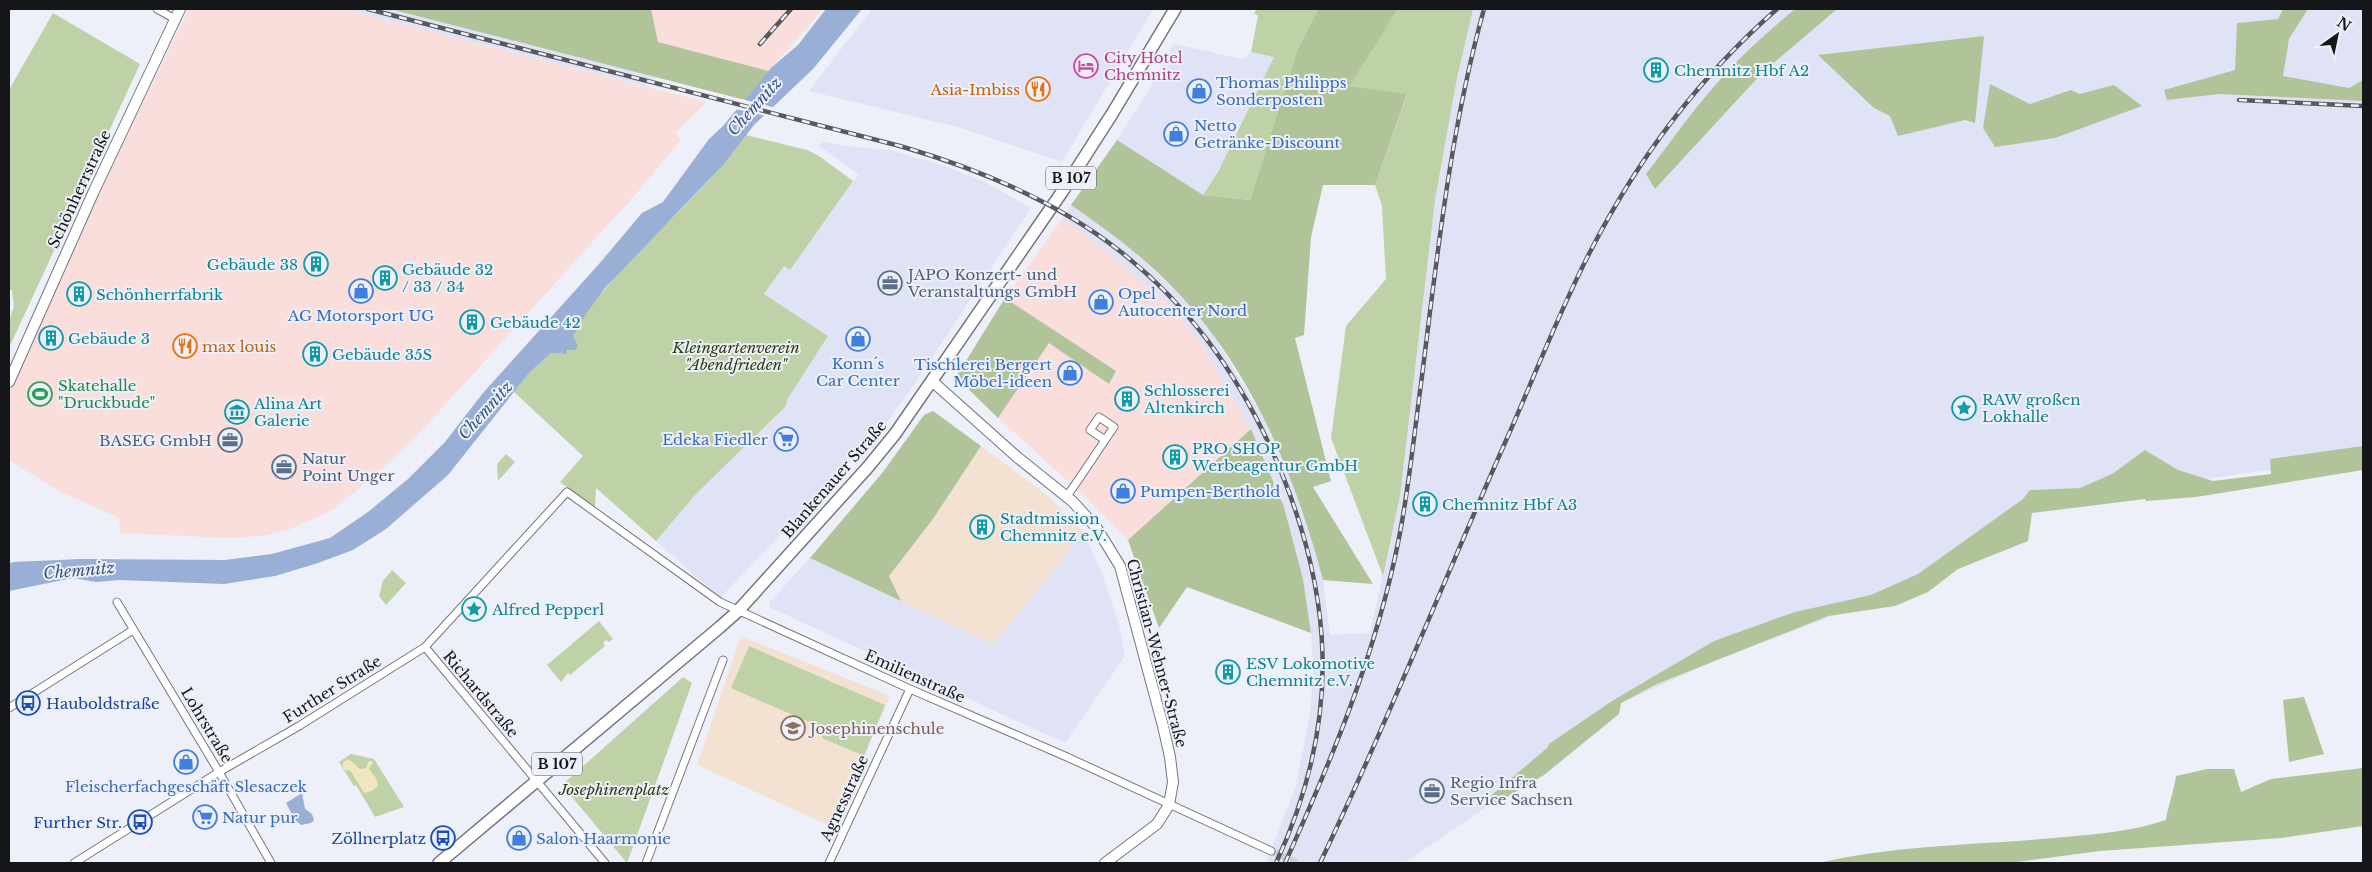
<svg xmlns="http://www.w3.org/2000/svg" width="2372" height="872" font-family="'Libre Baskerville',serif">
<style>
.built{fill:#e0e3f5}
.industrial{fill:#f9dedc}
.education{fill:#f3e2d1}
.green{fill:#bfd1a6}
.forest{fill:#b1c499}
.sand{fill:#f0e6c0}
.water{fill:#99afd6}
.pier{fill:#edeff9}
.lines{fill:none;stroke-linecap:round;stroke-linejoin:round}
.street-tunnel{stroke:#cdced8;stroke-width:7;stroke-dasharray:7 3.5;stroke-linecap:butt}
.street-casing{stroke:#757680;stroke-width:9}
.secondary-casing{stroke:#757680;stroke-width:12}
.primary-casing{stroke:#757680;stroke-width:14}
.street{stroke:#fff;stroke-width:7}
.secondary{stroke:#fff;stroke-width:10}
.primary{stroke:#fff;stroke-width:11}
.rail-casing{stroke:#58595f;stroke-width:4.5}
.rail{stroke:#edeff9;stroke-width:2.5;stroke-dasharray:8;stroke-linecap:butt}
.labels{text-anchor:middle;dominant-baseline:central;stroke-width:4;stroke-linejoin:round;paint-order:stroke}
.shield{fill:#edeff9;stroke:#56575d;stroke-width:1}
.shield-label{font-size:14px;font-weight:bold;fill:#15161a}
.hotel-label{font-size:15px;fill:#b23c85;stroke:#edeff9;text-anchor:start}
.culture-label{font-size:15px;fill:#0d838f;stroke:#edeff9;text-anchor:start}
.shop-label{font-size:15px;fill:#366cbe;stroke:#edeff9;text-anchor:start}
.food-label{font-size:15px;fill:#c56008;stroke:#edeff9;text-anchor:end}
.street-label{font-size:15px;fill:#15161a;stroke:#edeff9}
.service-label{font-size:15px;fill:#4e5e75;stroke:#edeff9;text-anchor:start}
.park-label{font-size:15px;font-style:italic;fill:#2c3d0e;stroke:#edeff9}
.leisure-label{font-size:15px;fill:#27864d;stroke:#edeff9;text-anchor:start}
.transit-label{font-size:15px;fill:#164399;stroke:#edeff9;text-anchor:end}
.education-label{font-size:15px;fill:#785e54;stroke:#edeff9;text-anchor:start}
.water-label{font-size:16px;font-style:italic;fill:#365386;stroke:#edeff9}
</style>
<rect width="100%" height="100%" fill="#edeff9"/>
<path class="built" d="M343,9H390L656,77L646,86Z
M872,9H1153L1062,162L958,127L809,91Z
M1473,9H2363V456L2041,503L1881,600L1828,618L1724,657L1621,703L1549,744L1547,748L1488,798L1491,804L1404,863H1266L1296,786L1310,715L1313,668L1311,633L1303,579L1284,507L1251,429L1200,342L1062,219L1071,205L1103,227L1138,255L1179,294L1213,334L1264,419L1301,502L1323,580L1330,635L1370,633L1400,496L1435,200L1457,78Z
M1173,44L1243,59L1251,52L1274,57L1218,172L1203,195L1117,140L1149,90Z
M823,141L845,146L889,150L939,164L983,181L1031,208L916,382L881,430L720,598L656,541L695,495L786,406L787,400L828,336L764,294L784,266L790,270L853,181L859,175L819,146Z
M1083,531L1102,573L1119,625L1125,656L1065,743L769,607V603L810,558L993,644L1047,579Z"/>
<path class="industrial" d="M189,9H343L707,102L675,133L681,140L635,195L416,437L372,478L332,510L291,529L262,536L229,538L120,533L119,518L59,491L9,460V390L98,194Z
M651,9H823L769,71L658,42Z
M1062,219L1094,241L1170,305L1200,342L1251,429L1128,540L1082,494L998,418L1049,342L1109,384L1115,371L1005,298Z"/>
<path class="education" d="M981,446L1048,496L1083,531L1047,579L993,644L901,601L889,576L933,519Z
M741,636L890,696L862,760L828,825L697,765Z"/>
<path class="green" d="M1257,9H1318L1297,51L1250,200L1203,195L1218,172L1274,57L1251,52L1258,16L1254,13Z
M1398,9H1473L1457,78L1435,200L1400,496L1383,576L1331,438L1346,326L1386,279L1382,206L1375,185L1407,95L1348,86Z
M53,13L140,64L9,348V320L14,307L12,290H9V90Z
M746,135L807,150L819,156L853,181L790,270L784,266L764,294L828,336L787,400L786,406L695,495L656,541L596,488L595,508L560,482L583,456L514,392L529,373L551,353L567,354C569,315 660,232 688,202C709,181 728,158 746,135Z
M506,454L515,462L498,481L497,464Z
M392,570L406,583L386,605L379,596L383,581Z
M599,621L613,639L609,642L606,640L603,643L605,646L570,675L568,673L561,682L547,665Z
M749,646L885,705L864,756L822,738L825,729L731,688Z
M683,677L692,683L627,863L562,785Z
M351,754L374,759L404,807L375,817L356,785L354,786L339,762Z"/>
<path class="forest" d="M390,9H651L658,42L769,71L745,100Z
M1318,9H1398L1349,86L1407,94L1375,185H1323L1311,237L1304,335L1295,338L1331,481L1313,487L1373,584L1323,580C1296,478 1253,373 1180,295C1148,260 1110,232 1071,205L1117,140L1203,195L1250,200L1297,51Z
M1795,9H1837L1763,72L1655,189L1646,174C1672,140 1697,104 1727,72C1748,49 1771,29 1795,9Z
M2283,9H2308L2289,39L2283,76L2349,88L2363,80V101L2219,94L2167,100L2164,90L2235,70L2237,23L2278,19Z
M1984,36L1975,123L1965,120L1898,136L1890,116L1874,108L1818,55Z
M1990,84L2030,104L2071,90L2080,94L2114,85L2142,106L2055,138L1995,147L1983,128Z
M1005,298L1116,371L1109,384L1049,343L998,418L956,377Z
M933,411L981,446L933,519L889,576L901,601L810,558L883,472L924,415Z
M1251,429L1284,507L1303,579L1311,633L1187,587L1159,628L1128,540Z
M2363,446V470L2196,497L2146,501L2145,499L2032,513L2028,541L1958,569L1928,592L1895,606L1828,616L1657,684L1621,703L1619,714L1544,775L1492,806L1488,798L1547,748L1549,744L1612,701L1714,641L1795,612L1871,595L1918,574L2023,499L2030,490L2080,488L2112,474L2145,450L2178,470L2213,481L2271,474L2270,459Z
M2304,697L2324,754L2289,762L2283,700Z
M2363,768V826L2281,838L2100,851L2009,863H1818C1899,844 1983,845 2065,837C2099,834 2133,831 2166,820C2168,805 2174,792 2176,776L2207,769H2234L2241,792L2271,779Z"/>
<path class="sand" d="M349,759L360,769L366,768L369,761H372L373,763L369,769L376,778L378,786L372,791L364,793L350,770L346,771L343,768V762Z"/>
<path class="water" d="M826,9H862L813,69L754,125L723,165L605,288L586,314L573,336L578,346L575,350H567V354L551,353L529,373L448,475L386,529L353,550L315,564L275,576L224,584L120,580L96,582L73,578L9,591V564L13,562L81,559L225,560L272,554L330,538L368,512L408,479L445,442L483,393L599,264L642,213L663,202L709,139L723,126L771,68L798,45Z
M302,793L305,809L312,814L314,820L311,823L301,825L295,820L286,803Z"/>
<path class="pier" d="M742,99L776,108L766,116L735,109Z"/>
<g class="lines">
<path class="street-tunnel" d="M1271,851L1297,863"/>
<g class="street-casing">
<path id="street" d="M157,9L175,19
M1067,496C1083,474 1098,450 1114,427L1099,417L1090,430L1105,440
M117,602L219,772L271,863
M425,647L605,863
M9,708L133,630
M74,863L219,772L299,726L425,647L567,492L720,602L910,689L1067,757L1271,851
M646,863L723,660
M829,863L910,689"/>
</g>
<g class="secondary-casing">
<path id="secondary" d="M932,381L1017,457L1072,501L1096,527L1120,566L1163,726L1170,757L1173,782L1169,805L1157,824L1105,863
M9,382L94,191L180,9"/>
</g>
<g class="primary-casing">
<path id="primary" d="M439,863L720,627L738,611L868,467L895,434L1062,192L1112,114L1175,9"/>
</g>
<use href="#street" class="street"/>
<use href="#secondary" class="secondary"/>
<use href="#primary" class="primary"/>
<g class="rail-casing">
<path id="rail" d="M368,9L900,146C979,169 1057,201 1121,252C1189,306 1234,369 1270,446C1335,590 1343,719 1276,863
M760,44L791,9
M2239,100L2363,106
M1285,863C1332,759 1377,651 1399,538C1409,487 1414,435 1421,384C1437,258 1450,131 1484,9
M1320,863C1387,723 1445,578 1508,436C1535,375 1559,312 1590,252C1637,160 1699,77 1777,9"/>
</g>
<use href="#rail" class="rail"/>
</g>
<defs>
<g id="hotel-ring" transform="scale(1.25)"><circle r="9.5" fill="#edeff9" stroke="#d1479c" stroke-width="1.5"/><path d="M-6-4.5h1.5V1H6V5H4.5V3h-9V5H-6ZM-4 0a1.8 1.8 0 1 1 3.6 0ZM.5 0V-2.5h3Q6-2.5 6 0Z" fill="#d1479c"/></g>
<g id="building-ring" transform="scale(1.25)"><circle r="9.5" fill="#edeff9" stroke="#0f9aa8" stroke-width="1.5"/><path d="M-4-6H4V6H1V3H-1V6H-4ZM-2.5-4.3h1.7v1.8h-1.7ZM.8-4.3h1.7v1.8H.8ZM-2.5-1h1.7V.8h-1.7ZM.8-1h1.7V.8H.8Z" fill="#0f9aa8"/></g>
<g id="restaurant-ring" transform="scale(1.25)"><circle r="9.5" fill="#edeff9" stroke="#e8710a" stroke-width="1.5"/><path d="M-5-6h1v4h1v-4h1v4h1v-4h1v5L-1.5 .5V6h-2V.5L-5-1ZM5-6V6H3V1.5H1.5Q1.5-4 5-6Z" fill="#e8710a"/></g>
<g id="shop-ring" transform="scale(1.25)"><circle r="9.5" fill="#edeff9" stroke="#3f7fe0" stroke-width="1.5"/><path d="M-5-2.5h2.3a2.7 3.5 0 0 1 5.4 0H5L5.5 6h-11ZM-1.5-2.5h3a1.5 2.3 0 0 0-3 0Z" fill="#3f7fe0"/></g>
<g id="office-ring" transform="scale(1.25)"><circle r="9.5" fill="#edeff9" stroke="#5c6f8a" stroke-width="1.5"/><path d="M-6-3h4V-5.5h4V-3h4V5H-6ZM-1-4.5V-3h2v-1.5ZM-6 0V1H6V0Z" fill="#5c6f8a"/></g>
<g id="stadium-ring" transform="scale(1.25)"><circle r="9.5" fill="#edeff9" stroke="#2e9e5b" stroke-width="1.5"/><path d="M0-5a6.5 5 0 1 0 0 10a6.5 5 0 1 0 0-10ZM-3.5-1.8h7v3.6h-7Z" fill="#2e9e5b"/></g>
<g id="sight-ring" transform="scale(1.25)"><circle r="9.5" fill="#edeff9" stroke="#0f9aa8" stroke-width="1.5"/><path d="M0-6L1.8-2.2L6-1.7L2.9 1.2L3.7 5.4L0 3.3L-3.7 5.4L-2.9 1.2L-6-1.7L-1.8-2.2Z" fill="#0f9aa8"/></g>
<g id="museum-ring" transform="scale(1.25)"><circle r="9.5" fill="#edeff9" stroke="#0f9aa8" stroke-width="1.5"/><path d="M0-6L6-3V-2H-6V-3ZM-5-1h2V3h-2ZM-1-1h2V3h-2ZM3-1h2V3H3ZM-6 4H6V6H-6Z" fill="#0f9aa8"/></g>
<g id="supermarket-ring" transform="scale(1.25)"><circle r="9.5" fill="#edeff9" stroke="#3f7fe0" stroke-width="1.5"/><path d="M-6-5.5h2.5l.6 2H6L4.5 2H-2.5L-4.4-4H-6ZM-1.5 3.2a1.3 1.3 0 1 0 .1 0ZM3 3.2a1.3 1.3 0 1 0 .1 0Z" fill="#3f7fe0"/></g>
<g id="bus-ring" transform="scale(1.25)"><circle r="9.5" fill="#edeff9" stroke="#1a4fb4" stroke-width="1.5"/><path d="M-5-6H5V4H4V6H2V4H-2V6H-4V4H-5ZM-3.5-4V0h7V-4ZM-3.5 1.2v1.5H-2V1.2ZM2 1.2v1.5H3.5V1.2Z" fill="#1a4fb4"/></g>
<g id="school-ring" transform="scale(1.25)"><circle r="9.5" fill="#edeff9" stroke="#8d6e63" stroke-width="1.5"/><path d="M0-5L7-2L0 1L-7-2ZM-4 1L0 2.5L4 1V4Q0 6-4 4Z" fill="#8d6e63"/></g>
</defs>
<g fill-rule="evenodd">
<use href="#hotel-ring" x="1086" y="66"/>
<use href="#building-ring" x="1656" y="70"/>
<use href="#restaurant-ring" x="1038" y="89"/>
<use href="#shop-ring" x="1199" y="91"/>
<use href="#shop-ring" x="1176" y="134"/>
<use href="#building-ring" x="316" y="264"/>
<use href="#building-ring" x="385" y="278"/>
<use href="#office-ring" x="890" y="283"/>
<use href="#shop-ring" x="361" y="291"/>
<use href="#building-ring" x="79" y="294"/>
<use href="#shop-ring" x="1101" y="302"/>
<use href="#building-ring" x="472" y="322"/>
<use href="#building-ring" x="51" y="338"/>
<use href="#shop-ring" x="858" y="339"/>
<use href="#restaurant-ring" x="185" y="346"/>
<use href="#building-ring" x="315" y="354"/>
<use href="#shop-ring" x="1070" y="373"/>
<use href="#stadium-ring" x="40" y="394"/>
<use href="#building-ring" x="1127" y="399"/>
<use href="#sight-ring" x="1964" y="408"/>
<use href="#museum-ring" x="237" y="412"/>
<use href="#supermarket-ring" x="786" y="439"/>
<use href="#office-ring" x="230" y="440"/>
<use href="#building-ring" x="1175" y="457"/>
<use href="#office-ring" x="284" y="467"/>
<use href="#shop-ring" x="1123" y="491"/>
<use href="#building-ring" x="1425" y="504"/>
<use href="#building-ring" x="982" y="527"/>
<use href="#sight-ring" x="474" y="609"/>
<use href="#building-ring" x="1228" y="672"/>
<use href="#bus-ring" x="28" y="703"/>
<use href="#school-ring" x="793" y="728"/>
<use href="#shop-ring" x="186" y="762"/>
<use href="#office-ring" x="1432" y="791"/>
<use href="#supermarket-ring" x="205" y="817"/>
<use href="#bus-ring" x="140" y="822"/>
<use href="#bus-ring" x="443" y="838"/>
<use href="#shop-ring" x="519" y="838"/>
</g>
<g class="labels">
<g class="shield">
<rect x="1046" y="166.5" width="50" height="23" rx="4"/>
<rect x="532" y="752.5" width="50" height="23" rx="4"/>
</g>
<g class="shield-label">
<text x="1071" y="178">B 107</text>
<text x="557" y="764">B 107</text>
</g>
<g class="hotel-label">
<text x="1104" y="57">City Hotel<tspan x="1104" dy="17">Chemnitz</tspan></text>
</g>
<g class="culture-label">
<text x="1674" y="70">Chemnitz Hbf A2</text>
<text x="298" y="264" text-anchor="end">Gebäude 38</text>
<text x="402" y="269">Gebäude 32<tspan x="402" dy="17">/ 33 / 34</tspan></text>
<text x="96" y="294">Schönherrfabrik</text>
<text x="490" y="322">Gebäude 42</text>
<text x="68" y="338">Gebäude 3</text>
<text x="332" y="354">Gebäude 35S</text>
<text x="1144" y="390">Schlosserei<tspan x="1144" dy="17">Altenkirch</tspan></text>
<text x="1982" y="399">RAW großen<tspan x="1982" dy="17">Lokhalle</tspan></text>
<text x="254" y="403">Alina Art<tspan x="254" dy="17">Galerie</tspan></text>
<text x="1192" y="448">PRO SHOP<tspan x="1192" dy="17">Werbeagentur GmbH</tspan></text>
<text x="1442" y="504">Chemnitz Hbf A3</text>
<text x="1000" y="518">Stadtmission<tspan x="1000" dy="17">Chemnitz e.V.</tspan></text>
<text x="492" y="609">Alfred Pepperl</text>
<text x="1246" y="663">ESV Lokomotive<tspan x="1246" dy="17">Chemnitz e.V.</tspan></text>
</g>
<g class="shop-label">
<text x="1216" y="82">Thomas Philipps<tspan x="1216" dy="17">Sonderposten</tspan></text>
<text x="1194" y="125">Netto<tspan x="1194" dy="17">Getränke-Discount</tspan></text>
<text x="1118" y="293">Opel<tspan x="1118" dy="17">Autocenter Nord</tspan></text>
<text x="361" y="315" text-anchor="middle">AG Motorsport UG</text>
<text x="858" y="363" text-anchor="middle">Konn´s<tspan x="858" dy="17">Car Center</tspan></text>
<text x="1052" y="364" text-anchor="end">Tischlerei Bergert<tspan x="1052" dy="17">Möbel-ideen</tspan></text>
<text x="768" y="439" text-anchor="end">Edeka Fiedler</text>
<text x="1140" y="491">Pumpen-Berthold</text>
<text x="186" y="786" text-anchor="middle">Fleischerfachgeschäft Slesaczek</text>
<text x="222" y="817">Natur pur</text>
<text x="536" y="838">Salon Haarmonie</text>
</g>
<g class="food-label">
<text x="1020" y="89">Asia-Imbiss</text>
<text x="202" y="346" text-anchor="start">max louis</text>
</g>
<g class="street-label">
<text transform="translate(79 189) rotate(-65)">Schönherrstraße</text>
<text transform="translate(834 479) rotate(-49)">Blankenauer Straße</text>
<text transform="translate(1157 653) rotate(75)">Christian-Wehner-Straße</text>
<text transform="translate(915 676) rotate(24)">Emilienstraße</text>
<text transform="translate(332 689) rotate(-32)">Further Straße</text>
<text transform="translate(481 694) rotate(50)">Richardstraße</text>
<text transform="translate(207 725) rotate(59)">Lohrstraße</text>
<text transform="translate(844 798) rotate(-65)">Agnesstraße</text>
</g>
<g class="service-label">
<text x="908" y="274">JAPO Konzert- und<tspan x="908" dy="17">Veranstaltungs GmbH</tspan></text>
<text x="212" y="440" text-anchor="end">BASEG GmbH</text>
<text x="302" y="458">Natur<tspan x="302" dy="17">Point Unger</tspan></text>
<text x="1450" y="782">Regio Infra<tspan x="1450" dy="17">Service Sachsen</tspan></text>
</g>
<g class="park-label">
<text x="736" y="347">Kleingartenverein<tspan x="736" dy="17">"Abendfrieden"</tspan></text>
<text x="614" y="789">Josephinenplatz</text>
</g>
<g class="leisure-label">
<text x="58" y="385">Skatehalle<tspan x="58" dy="17">"Druckbude"</tspan></text>
</g>
<g class="transit-label">
<text x="46" y="703" text-anchor="start">Hauboldstraße</text>
<text x="122" y="822">Further Str.</text>
<text x="426" y="838">Zöllnerplatz</text>
</g>
<g class="education-label">
<text x="810" y="728">Josephinenschule</text>
</g>
<g class="water-label">
<text transform="translate(754 106) rotate(-48)">Chemnitz</text>
<text transform="translate(485 410) rotate(-48)">Chemnitz</text>
<text transform="translate(79 570) rotate(-5)">Chemnitz</text>
</g>
</g>
<rect width="2372" height="872" fill="none" stroke="#15161a" stroke-width="20"/>
<g transform="translate(2337 35) rotate(33)" stroke="#edeff9" stroke-width="4" paint-order="stroke">
<path d="M0-4L9 19L0 12L-9 19Z" fill="#15161a"/>
<text y="-8" font-size="14" font-weight="bold" text-anchor="middle" fill="#15161a">N</text>
</g>
</svg>
